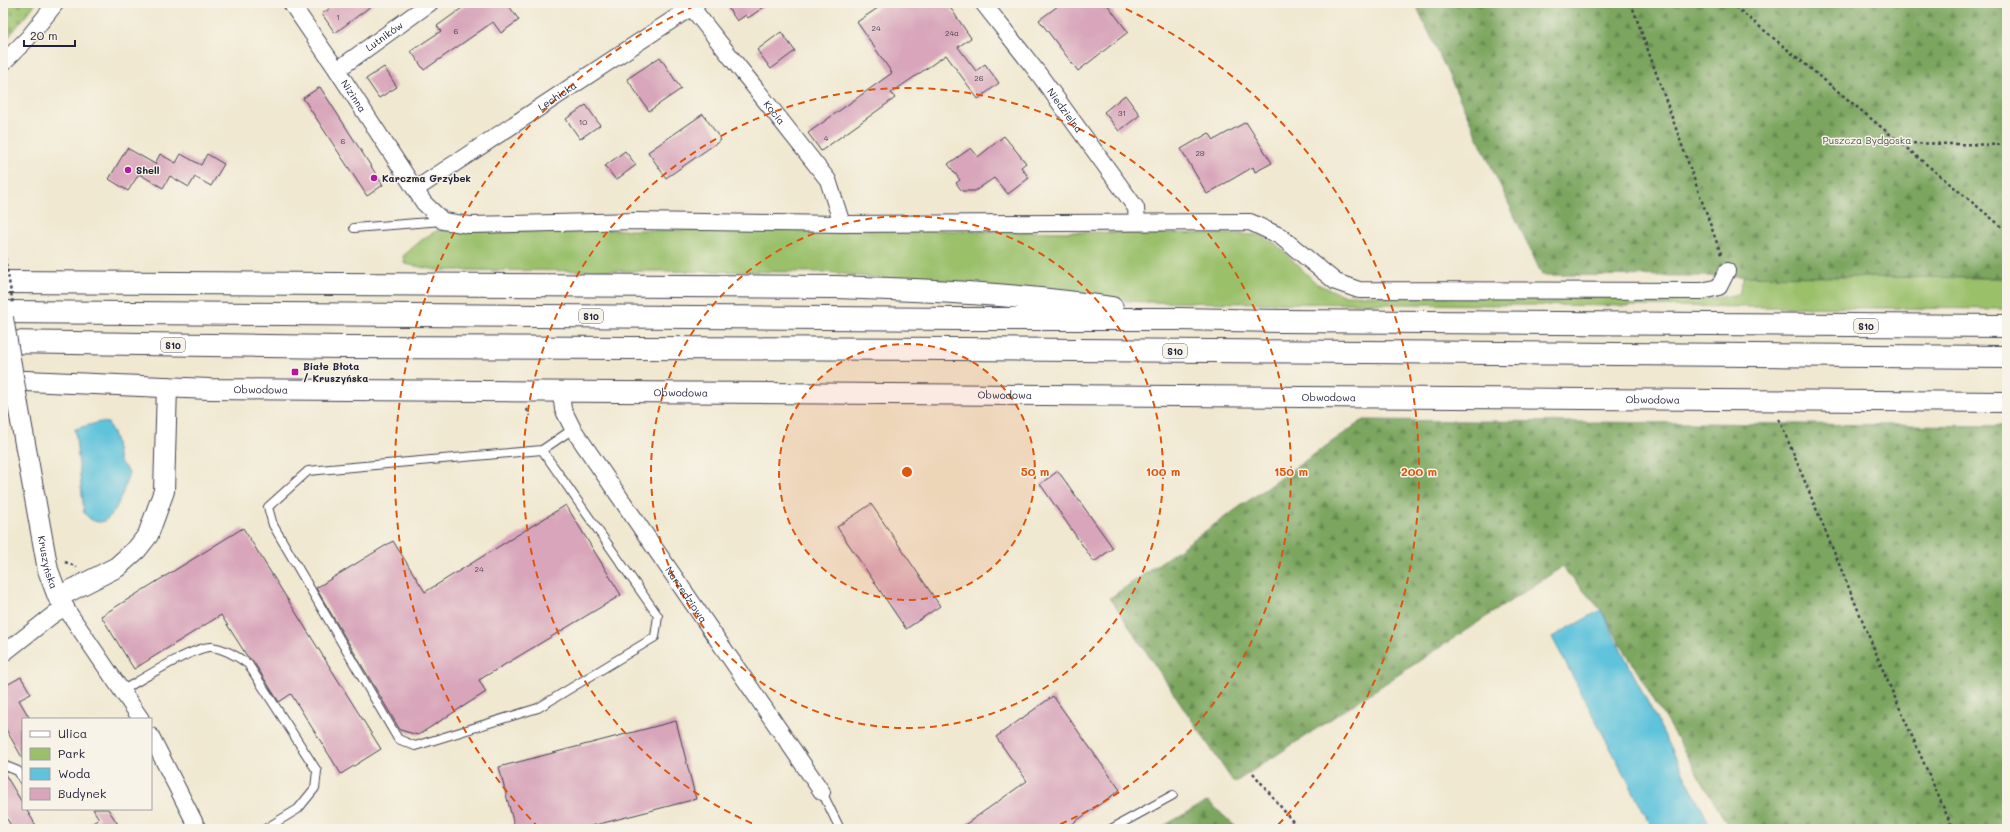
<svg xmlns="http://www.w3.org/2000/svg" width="2010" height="832" font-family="Mali,sans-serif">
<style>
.green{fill:#9ac06b;stroke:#5e7153}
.forest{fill:url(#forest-firs);stroke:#4e644d}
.cemetery{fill:url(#cemetery-stones);stroke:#5e7153}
.water{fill:#5ec3db;stroke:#40728b}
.building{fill:#d8a5ba}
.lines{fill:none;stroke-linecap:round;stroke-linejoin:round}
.service-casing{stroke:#414051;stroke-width:10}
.minor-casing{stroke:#414051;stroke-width:18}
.tertiary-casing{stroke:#414051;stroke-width:22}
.motorway-casing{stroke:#414051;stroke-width:24}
.path{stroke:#414051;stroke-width:2.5;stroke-dasharray:3 3;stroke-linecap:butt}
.service{stroke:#fff;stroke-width:8}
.minor{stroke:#fff;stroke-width:16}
.tertiary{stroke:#fff;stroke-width:20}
.motorway{stroke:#fff;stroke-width:22}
.tertiary-bridge-casing{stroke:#414051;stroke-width:22;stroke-linecap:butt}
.path-bridge{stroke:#414051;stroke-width:2.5;stroke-dasharray:3 3;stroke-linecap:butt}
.tertiary-bridge{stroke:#fff;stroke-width:20}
.ring{fill:none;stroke:#de560e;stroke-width:2;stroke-dasharray:7 5}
.poi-dot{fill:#b5179e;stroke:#f7f3e8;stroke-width:1.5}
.labels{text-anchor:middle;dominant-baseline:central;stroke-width:3;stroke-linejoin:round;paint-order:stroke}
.number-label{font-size:8px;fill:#50435b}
.shield{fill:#f7f3e8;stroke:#62616f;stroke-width:1}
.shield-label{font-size:9px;font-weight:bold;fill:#22223b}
.street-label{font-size:10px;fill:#22223b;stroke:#f7f3e8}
.park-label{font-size:10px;fill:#4c594c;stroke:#f7f3e8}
.poi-label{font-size:10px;font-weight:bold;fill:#22223b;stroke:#f7f3e8;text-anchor:start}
.centre{fill:#de560e;stroke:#f7f3e8;stroke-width:2}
.ring-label{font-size:12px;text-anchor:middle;font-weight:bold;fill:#de560e;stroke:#f7f3e8;stroke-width:3;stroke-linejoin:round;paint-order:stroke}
</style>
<defs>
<pattern id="forest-firs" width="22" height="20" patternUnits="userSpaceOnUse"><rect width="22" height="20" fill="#7ba65f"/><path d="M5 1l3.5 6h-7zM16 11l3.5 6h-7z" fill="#648750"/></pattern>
<pattern id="cemetery-stones" width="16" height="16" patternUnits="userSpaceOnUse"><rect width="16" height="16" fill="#9ac06b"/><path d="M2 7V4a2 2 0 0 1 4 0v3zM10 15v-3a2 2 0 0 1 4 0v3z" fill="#7d9c59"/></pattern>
</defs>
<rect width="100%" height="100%" fill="#f7f3e8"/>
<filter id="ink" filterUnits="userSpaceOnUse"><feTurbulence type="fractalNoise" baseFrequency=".025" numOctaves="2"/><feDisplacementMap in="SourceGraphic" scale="8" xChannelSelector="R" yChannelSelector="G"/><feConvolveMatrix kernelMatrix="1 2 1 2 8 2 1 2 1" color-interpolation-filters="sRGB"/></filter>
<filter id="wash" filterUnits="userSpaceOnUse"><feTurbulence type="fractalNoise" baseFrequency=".012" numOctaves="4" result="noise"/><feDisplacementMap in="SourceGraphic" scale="16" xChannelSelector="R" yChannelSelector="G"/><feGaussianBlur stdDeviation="0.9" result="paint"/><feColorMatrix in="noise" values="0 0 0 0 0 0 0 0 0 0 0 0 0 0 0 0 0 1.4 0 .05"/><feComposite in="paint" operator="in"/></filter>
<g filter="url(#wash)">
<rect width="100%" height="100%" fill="#f0e8d0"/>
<path class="green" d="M438,230H906L1233,234L1259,235L1276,244L1317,284L1343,295L1717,298L1739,294L1744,276L2007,278V309L1143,302L901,281L826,272L437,270L405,264L403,256L424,238Z"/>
<path class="forest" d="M1415,3H2007V278L1542,275Z
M1363,420L2007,426V829H1730L1601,610L1562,567L1234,783L1110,598Z
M1208,801L1238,829H1158Z"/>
<path class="cemetery" d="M3,3H36L3,44Z"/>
<path class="water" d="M100,422L108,423L115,438L119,461L129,472C124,490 110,543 84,513L75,429Z
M1601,610L1712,829H1653L1552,637Z"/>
<g id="blocks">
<path class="building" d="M337,3H375L335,33L322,14Z
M469,3H507L519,20L501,33L493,22L424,70L411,51L441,31L437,26Z
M736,3H770L748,18L746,15L737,21L728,8Z
M885,3H947L971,38L958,47L976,71L985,64L999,83L978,99L946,55L891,93L895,98L821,151L808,133L892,73L857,22Z
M1062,3H1106L1128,32L1078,71L1039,20Z
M781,32L795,51L771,69L757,50Z
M660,57L681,89L649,111L627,79Z
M384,67L397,87L379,98L366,79Z
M320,87L383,185L367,196L303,98Z
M1125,95L1140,115L1119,131L1104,112Z
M586,105L600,125L580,139L566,119Z
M703,114L721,140L666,178L648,152Z
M1246,122L1272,163L1255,172L1253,167L1207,194L1181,149L1209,133L1214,140Z
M1004,136L1026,163L1021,167L1029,178L1008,194L994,178L975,191H962L956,183L960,180L948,164L971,148L978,157Z
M127,148L155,164L160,154L176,163L181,154L201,165L207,154L224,164L211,186L195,177L189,187L170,176L163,188L139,174L128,191L109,179Z
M625,151L636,165L616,180L605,166Z
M1058,471L1113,548L1094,562L1040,484Z
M871,504L940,606L906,629L837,527Z
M566,505L621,595L479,680L486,692L418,735L400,730L316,588L393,541L425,592Z
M243,528L381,749L341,774L291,694L279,702L253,661L247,656L221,615L134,669L101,616Z
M21,677L31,694L19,700L30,719H23V759L3,724V687Z
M1053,696L1120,790L1065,829H959L1027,781L996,737Z
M676,721L696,799L580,829H515L499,767Z
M3,771L23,804V809H26L38,829H13L3,812Z
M93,809H108L121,829H83L99,819Z"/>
</g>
</g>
<g filter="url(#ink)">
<use href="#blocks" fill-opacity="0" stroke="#414051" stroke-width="1"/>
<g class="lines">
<g class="service-casing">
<path id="service" d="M354,228L442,221
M542,450L658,616L655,637L538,708L415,746L398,739L273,525L268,507L308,471L542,450L573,429
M123,690C139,681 195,645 212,647C226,649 237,656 248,664L317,771L315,788L298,809L265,829
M3,765L18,771L23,780
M822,792L840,829
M1111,829L1173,795"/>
</g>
<g class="minor-casing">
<g id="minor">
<path id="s1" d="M291,3L337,70L424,203L443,221L469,225L636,221L842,224L1250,222L1280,236L1336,282L1359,290L1702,291L1719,287L1727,271"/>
<path id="s2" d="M983,3L1038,73L1136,208L1137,221"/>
<path id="s3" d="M692,8L828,180L842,224"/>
<path d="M3,63L28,38L56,3"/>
<path id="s4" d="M337,70L430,3"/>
<path id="s5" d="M416,189L698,3"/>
<path id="s6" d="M561,393L563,409L573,429L822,792"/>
<path d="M58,597L141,719"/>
<path d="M3,654L54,614L66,607"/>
<path d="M151,736L198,829"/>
</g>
</g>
<g class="tertiary-casing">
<g id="tertiary">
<path id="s7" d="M3,380L209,389L2007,402"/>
<path id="s8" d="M18,405L48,570L58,597L117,567L137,549L148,535L164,491L167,387"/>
</g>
</g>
<g class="motorway-casing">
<path id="motorway" d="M3,282L836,287C928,290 1021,294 1112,308
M3,312L959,319H1179L1282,321L2007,326
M3,342L342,347L959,349L2007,357"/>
</g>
<path class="path" d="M1631,3L1722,257
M1731,3L2007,231
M1901,143L2007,145
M3,245L4,252
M527,409L530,416
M1779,419L1885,675L1953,829
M65,562L77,567
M1253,773L1299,829"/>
<use href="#service" class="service"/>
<use href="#minor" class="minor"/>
<use href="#tertiary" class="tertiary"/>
<use href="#motorway" class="motorway"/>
<g class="tertiary-bridge-casing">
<path id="tertiary-bridge" d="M3,318L18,405"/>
</g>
<path class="path-bridge" d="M4,252L13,304"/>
<use href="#tertiary-bridge" class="tertiary-bridge"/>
</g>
</g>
<circle cx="907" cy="472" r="128" fill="#de560e" fill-opacity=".12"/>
<g class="ring">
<circle cx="907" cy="472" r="128"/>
<circle cx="907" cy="472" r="256"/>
<path d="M763 828A384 384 0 1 1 1051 828"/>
<path d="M539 828A512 512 0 0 1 699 4M1115 4A512 512 0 0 1 1275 828"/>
</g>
<g class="poi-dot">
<circle cx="128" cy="170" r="4"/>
<circle cx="374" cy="178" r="4"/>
<rect x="291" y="368" width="8" height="8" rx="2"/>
</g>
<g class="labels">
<g class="number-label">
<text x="338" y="17">1</text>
<text x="876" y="28">24</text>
<text x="456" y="31">6</text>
<text x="952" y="33">24a</text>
<text x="979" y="78">26</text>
<text x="1122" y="113">31</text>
<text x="583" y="122">10</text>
<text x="826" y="138">4</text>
<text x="343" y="141">6</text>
<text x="1200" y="153">29</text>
<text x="479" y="569">24</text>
</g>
<g class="shield">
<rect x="579" y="309" width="24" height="14" rx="3"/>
<rect x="1854" y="319" width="24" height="14" rx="3"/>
<rect x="161" y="338" width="24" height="14" rx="3"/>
<rect x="1163" y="344" width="24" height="14" rx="3"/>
</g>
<g class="shield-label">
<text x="591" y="316">S10</text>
<text x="1866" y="326">S10</text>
<text x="173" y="345">S10</text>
<text x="1175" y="351">S10</text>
</g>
<g class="street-label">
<text stroke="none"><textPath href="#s4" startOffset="58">Lutników</textPath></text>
<text stroke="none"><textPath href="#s1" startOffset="112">Nizinna</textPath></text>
<text stroke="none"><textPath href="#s5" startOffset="169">Lechicka</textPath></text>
<text stroke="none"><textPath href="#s2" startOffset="135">Niedzielna</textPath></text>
<text stroke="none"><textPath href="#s3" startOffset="133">Kocia</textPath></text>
<text stroke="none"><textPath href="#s7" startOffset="258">Obwodowa</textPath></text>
<text stroke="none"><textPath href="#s7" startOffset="678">Obwodowa</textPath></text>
<text stroke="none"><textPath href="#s7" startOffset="1002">Obwodowa</textPath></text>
<text stroke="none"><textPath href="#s7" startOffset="1326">Obwodowa</textPath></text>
<text stroke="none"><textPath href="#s7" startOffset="1650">Obwodowa</textPath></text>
<text stroke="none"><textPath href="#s8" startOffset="160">Kruszyńska</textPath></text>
<text stroke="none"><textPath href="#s6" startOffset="239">Narzędziowa</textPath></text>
</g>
<g class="park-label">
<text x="1867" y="140">Puszcza Bydgoska</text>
</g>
<g class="poi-label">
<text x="136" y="170">Shell</text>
<text x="382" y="178">Karczma Grzybek</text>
<text x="303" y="366">Białe Błota<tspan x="303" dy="12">/ Kruszyńska</tspan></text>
</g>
</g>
<circle cx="907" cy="472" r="6" class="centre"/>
<g class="ring-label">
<text x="1035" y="476">50 m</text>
<text x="1163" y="476">100 m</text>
<text x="1291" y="476">150 m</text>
<text x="1419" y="476">200 m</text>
</g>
<rect width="2010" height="832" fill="none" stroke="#f7f3e8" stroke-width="16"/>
<rect x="22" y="718" width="130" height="92" fill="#f7f3e8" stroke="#a29fa3"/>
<rect x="30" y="731" width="20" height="6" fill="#ffffff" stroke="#a29fa3"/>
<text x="58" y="738" font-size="12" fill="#22223b">Ulica</text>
<rect x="30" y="748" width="20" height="12" fill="#9ac06b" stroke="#a29fa3"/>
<text x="58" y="758" font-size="12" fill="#22223b">Park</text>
<rect x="30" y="768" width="20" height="12" fill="#5ec3db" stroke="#a29fa3"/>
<text x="58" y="778" font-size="12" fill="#22223b">Woda</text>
<rect x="30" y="788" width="20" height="12" fill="#d8a5ba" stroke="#a29fa3"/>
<text x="58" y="798" font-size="12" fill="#22223b">Budynek</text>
<path d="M24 40v6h51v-6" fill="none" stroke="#22223b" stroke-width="2"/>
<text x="30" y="40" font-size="12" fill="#22223b" stroke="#f7f3e8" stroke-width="3" paint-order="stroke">20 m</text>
</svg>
